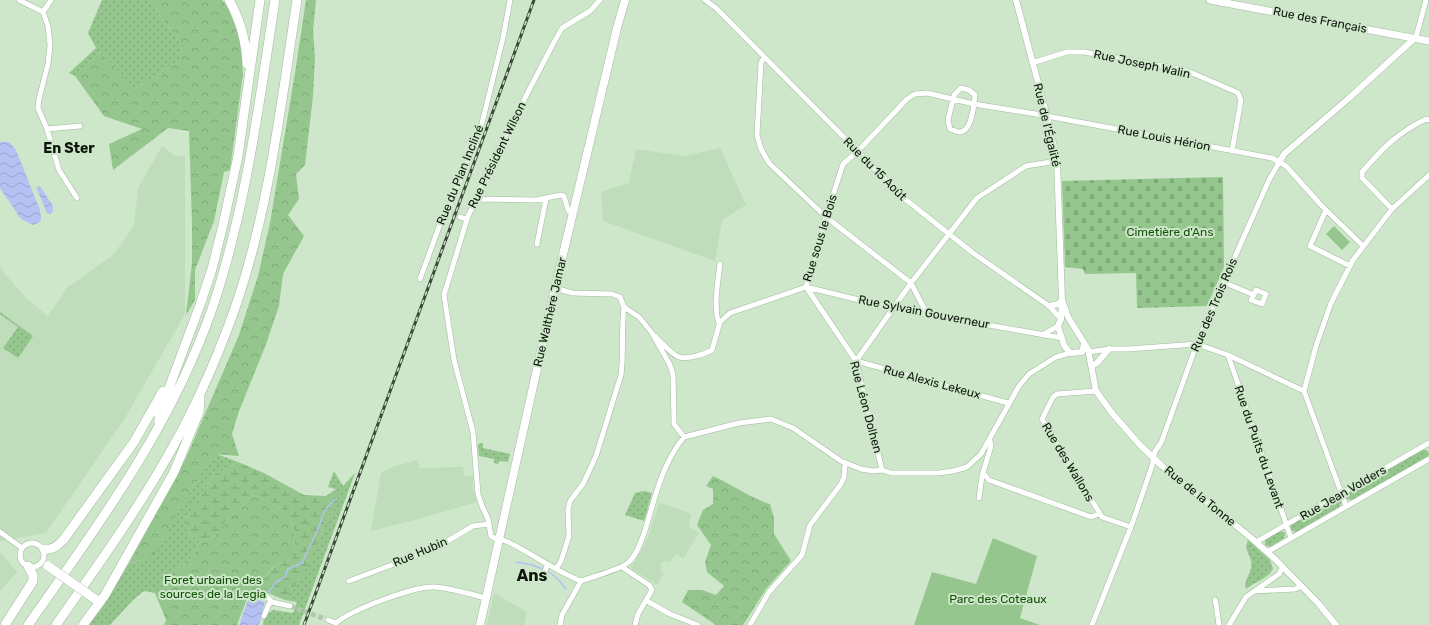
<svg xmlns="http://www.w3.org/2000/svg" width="1429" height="625" font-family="Rubik,sans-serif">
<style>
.built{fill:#bfddba}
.grass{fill:url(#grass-dots)}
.forest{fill:url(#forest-crowns)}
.wetland{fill:url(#wetland-marsh)}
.cemetery{fill:url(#cemetery-stones)}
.green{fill:#94c68d}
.water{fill:url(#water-waves)}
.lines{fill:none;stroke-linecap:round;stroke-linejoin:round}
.stream{stroke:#b5c0f3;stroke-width:1.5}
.minor-tunnel{stroke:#b1c8ae;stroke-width:5;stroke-dasharray:5 2.5;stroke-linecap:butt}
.minor-casing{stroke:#a1ba9e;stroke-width:6}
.tertiary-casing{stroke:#a1ba9e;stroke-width:7}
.secondary-casing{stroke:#a1ba9e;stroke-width:8}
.primary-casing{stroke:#a1ba9e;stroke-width:9}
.motorway-casing{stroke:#a1ba9e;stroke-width:10}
.minor{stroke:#fff;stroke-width:5}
.tertiary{stroke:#fff;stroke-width:6}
.secondary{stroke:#fff;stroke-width:7}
.primary{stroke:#fff;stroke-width:8}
.motorway{stroke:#fff;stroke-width:9}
.rail-casing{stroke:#3b483a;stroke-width:3}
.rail{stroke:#cee7ca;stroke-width:1.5;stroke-dasharray:4.5;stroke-linecap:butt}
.motorway-bridge-casing{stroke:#a1ba9e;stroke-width:10;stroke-linecap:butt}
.motorway-bridge{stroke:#fff;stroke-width:9}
.labels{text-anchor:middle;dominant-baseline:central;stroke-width:4;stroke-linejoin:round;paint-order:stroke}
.street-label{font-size:12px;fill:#0d160c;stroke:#cee7ca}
.park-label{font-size:12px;fill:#115206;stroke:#cee7ca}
.quarter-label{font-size:14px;font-weight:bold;fill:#0d160c;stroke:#cee7ca}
.district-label{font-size:16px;font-weight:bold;fill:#0d160c;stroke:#cee7ca}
</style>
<defs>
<pattern id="grass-dots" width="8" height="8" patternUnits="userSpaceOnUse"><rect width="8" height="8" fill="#94c68d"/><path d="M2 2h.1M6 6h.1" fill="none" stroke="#7ea978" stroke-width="1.8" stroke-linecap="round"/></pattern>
<pattern id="forest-crowns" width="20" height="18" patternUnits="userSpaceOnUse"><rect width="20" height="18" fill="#94c68d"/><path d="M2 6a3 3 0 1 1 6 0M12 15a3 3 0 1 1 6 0" fill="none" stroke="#7ea978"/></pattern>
<pattern id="wetland-marsh" width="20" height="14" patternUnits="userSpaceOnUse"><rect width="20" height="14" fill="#94c68d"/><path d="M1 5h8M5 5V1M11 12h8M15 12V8" fill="none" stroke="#7ea978"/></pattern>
<pattern id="cemetery-stones" width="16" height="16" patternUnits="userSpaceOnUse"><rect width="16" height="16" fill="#94c68d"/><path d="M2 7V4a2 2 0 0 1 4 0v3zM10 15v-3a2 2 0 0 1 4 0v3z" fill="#7ea978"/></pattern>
<pattern id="water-waves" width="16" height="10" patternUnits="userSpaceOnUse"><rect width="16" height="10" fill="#b5c0f3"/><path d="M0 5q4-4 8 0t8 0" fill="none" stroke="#9aa4cf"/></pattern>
</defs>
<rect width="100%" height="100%" fill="#cee7ca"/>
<path class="built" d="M162,146L176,156H185V314L125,418L46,533L0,541V266L5,274L27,299L48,316L68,287L113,255L134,226L138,188Z
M720,148L746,205L722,220L715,261L603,221L601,192L629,183L636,149L684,156Z
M417,460L420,468L463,467L464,476H473V489L477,502L415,520L371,531L381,473L392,467Z
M659,503L674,507L691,514L689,527L699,533L683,559L676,554L669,563L666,561L664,563L662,562L660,566L662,567L660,570L664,573L657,585L631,568L647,540Z
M0,552L17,572L0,591Z
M494,593L527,612L524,625H487Z"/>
<path class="grass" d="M102,0H148L181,44L182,59L135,89L100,52L75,76L69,73L96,48L88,33Z
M0,312L33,336L18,358L3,348L18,327L0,314Z
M480,443H483V448L510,454L508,462L500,461L498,464L494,463V459L479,456L478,445Z
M1422,450H1425L1428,451L1429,455L1427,457L1352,500L1347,499L1346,495L1348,492Z
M214,453L238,462L213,475L184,522L189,534L200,542C193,556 191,561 177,569L179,579L169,593H155L144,591L133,600L110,625H88L107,599L129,563L148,560Z
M334,471L343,486L355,473L299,625H263L264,616L273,610L293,613L297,602L285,600L294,588L321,536L325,520L336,507V489L328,487Z
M644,491L652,493L644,521L625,515L635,493Z
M1336,499H1339L1342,502L1339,507L1296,532L1291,530L1290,526L1292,524Z
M1279,531L1285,532V536L1284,538L1270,547L1265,545V540Z
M1248,540L1270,560L1273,569C1268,579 1254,582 1246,589C1243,582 1250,575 1251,568C1253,559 1247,554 1246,546Z"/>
<path class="forest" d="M148,0H222L228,7L240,39L243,74L230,170L224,172L214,221L195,270V300L186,315L192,263V224L189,131L168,128L113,170L109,144L142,129L104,116L75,76L100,52L135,89L182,59L181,44Z
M306,0H316L313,31L315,57L313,96L305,165L296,174L299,199L288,215L304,236L283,274L279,306L265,347L239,411L232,434L239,456L214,454L193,487L158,549L148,560L129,563L186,458L239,335L258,276L270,223L295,73Z
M713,476C733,485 750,498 770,504L774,518V534L791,561L766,589L743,625H716L682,602L688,590H702L716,595L724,586L707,572L705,562L711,545L697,525L703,510L713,504V489L706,486Z
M251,495C286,507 302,519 292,558C273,566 269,568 260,587L247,592L237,625H164L166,620L155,593H169L167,582L179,579L177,569C191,561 193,556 200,542L215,536L227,519L241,507Z"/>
<path class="wetland" d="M238,462L264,473L304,495L326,496L336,489L340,491L336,507L325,520L321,536L307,568L294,588L285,600L263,591L259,599L248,596L237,625L247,592L260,587C269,569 274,565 292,558C302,519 286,507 251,495L241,507L227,519L215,536L200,542L189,534L184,522L213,475Z"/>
<path class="cemetery" d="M1223,177L1224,267L1207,306L1137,308L1136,273L1085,274L1083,269L1065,267L1062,181Z"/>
<path class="green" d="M1334,226L1350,242L1342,250L1326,234Z
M993,538L1037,556L1020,618L1040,625H914L932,572L976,584Z"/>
<path class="water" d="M0,142H9L16,150L40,210L41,218L40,222L33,225L21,219L0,188Z
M40,186L53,206V211L50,214L47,213L36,187Z
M249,597L265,602L259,625H239Z"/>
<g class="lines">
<path class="stream" d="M516,562L532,565L543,569
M549,572L559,580L566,589
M269,592L276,582L285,577L288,569L302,563L319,527L324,512L329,505L336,499"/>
<path class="minor-tunnel" d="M452,214L460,217
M290,606L328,620"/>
<g class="minor-casing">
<path id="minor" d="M19,0L43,12L48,26L50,45L48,64L39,99L38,108L47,129L59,170L77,198
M705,0L716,8L905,199L973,253L1049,306L1061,319
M43,12L51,0
M1416,37L1426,0
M764,57L761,63L757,135L761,149L769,163L826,217L911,283L927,314
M1032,63L1067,52H1084L1185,70L1234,91L1238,93L1241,100L1232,151
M961,88L969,90L975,95C974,105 972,131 960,132C957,132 953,130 950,129L948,120L954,95Z
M47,129L80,126
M477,199L536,200L561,195L564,196L568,210L573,213
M1392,209L1362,178V172C1383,148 1397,133 1426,119L1429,120
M1326,210L1310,246L1350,266
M460,217L466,219
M537,244L546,199
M420,279L443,216L447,212L481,127L503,38L510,0
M1223,282L1254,295L1251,300L1262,304L1266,294L1256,290L1254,295
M806,287L826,217L843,164L858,151L907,99L915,94L927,93L974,104L1036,114L1272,158L1286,166L1321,205L1363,246
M806,287L892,308L1062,338
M806,287L856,361L882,470
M555,288L572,293L612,294L620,297L624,307L639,317L652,333L670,365L673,375L674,424L684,437
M719,323C713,309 718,280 720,264
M1044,334L1058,326
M655,336C661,342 672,355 679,357C687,360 705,354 712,350L720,322L730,313L806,287
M1089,352L1109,349H1128L1197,344L1228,355L1304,391
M1228,355L1291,538
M856,361L911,283L977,198L1026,166L1057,161
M856,361L1008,403
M1096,391L1057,394L1053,397L1042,419L1102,517L1131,527
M983,473L989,480L1083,514L1091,517L1099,514
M979,498L982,476L991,446L990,441
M1346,506L1304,391L1316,346L1331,303L1353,260L1392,209L1429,175
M0,532L22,548
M1256,542L1429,443
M20 555a12 12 0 1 1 24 0a12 12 0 1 1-24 0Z
M1267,552L1429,459
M622,567L649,585L652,590L638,614L635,625
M556,569L561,561L569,536L568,510L570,501L583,484L596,456L621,375C624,352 621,329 624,307
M349,581L434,549L473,526L489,524
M540,581L548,564
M581,581C555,571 533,554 508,542C502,539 496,540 491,536L488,519L482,506L478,494L473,432L454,360L444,295L468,216L477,199L486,173L553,44L562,28L590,11L600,0
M1254,591L1295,589L1302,586
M265,595L272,602
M1215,600L1216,604L1219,625
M647,601L670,614L698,625
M264,616L269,604L272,602L290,606
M328,620L336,623
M336,623C351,610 414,586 434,587C451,588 470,594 486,598
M560,625L562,615L581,581C594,576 620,570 629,562C639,552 645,531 649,517C657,489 665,460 684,437L739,423L771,419L793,428L841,461L861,469L873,471L882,470L891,473H939L953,471L967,467L981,454L1019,386L1029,374L1056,357L1070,353
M750,625L769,592L802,555L810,525L841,484L844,477L845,463
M1092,625L1131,527L1152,466L1155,451L1161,443L1199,338L1269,180L1280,161
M1229,625L1246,597L1279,574L1283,567"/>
</g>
<g class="tertiary-casing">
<path id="tertiary" d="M1016,0L1047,116L1057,161L1062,300L1061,319L1058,326L1064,345L1070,353L1082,352L1083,349L1084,342
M1280,161L1284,154L1348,99L1416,37
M1062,300L1068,317L1088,349L1096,391L1112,413L1140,445L1162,466L1250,537L1275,559L1318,603L1336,625
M1049,306L1058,304L1062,300
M1092,366L1097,363L1109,349"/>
</g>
<g class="secondary-casing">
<path id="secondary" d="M1210,0L1429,41"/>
</g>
<g class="primary-casing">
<path id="primary" d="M480,625L555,288L617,28L625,0"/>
</g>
<g class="motorway-casing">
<path id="motorway" d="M229,0C241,21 246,40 247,64
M159,423V415L200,305L212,269L223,225L238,156L260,0
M44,549C54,550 57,546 64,539L134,442L163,391
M5,625L33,581V575L28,566
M28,625C99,524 171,427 212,309C246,209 259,104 275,0
M56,625C92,573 130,521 162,466C191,417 215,364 234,311C269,211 281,104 297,0
M83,625L105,595L174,472L199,412L200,398"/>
</g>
<use href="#minor" class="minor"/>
<use href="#tertiary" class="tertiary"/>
<use href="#secondary" class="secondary"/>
<use href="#primary" class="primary"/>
<use href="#motorway" class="motorway"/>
<g class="rail-casing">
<path id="rail" d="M304,625L534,0"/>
</g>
<use href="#rail" class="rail"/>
<g class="motorway-bridge-casing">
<path id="motorway-bridge" d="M48,566L95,599"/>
</g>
<use href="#motorway-bridge" class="motorway-bridge"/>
</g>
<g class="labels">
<g class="street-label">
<text transform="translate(1320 20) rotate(11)">Rue des Français</text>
<text transform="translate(1142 64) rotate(12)">Rue Joseph Walin</text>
<text transform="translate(1047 125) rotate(77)">Rue de l'Égalité</text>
<text transform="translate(1164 138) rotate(11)">Rue Louis Hérion</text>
<text transform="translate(497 155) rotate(-64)">Rue Président Wilson</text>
<text transform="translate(875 169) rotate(45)">Rue du 15 Août</text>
<text transform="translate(460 175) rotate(-68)">Rue du Plan Incliné</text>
<text transform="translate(820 238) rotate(-73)">Rue sous le Bois</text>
<text transform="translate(1214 305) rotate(-67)">Rue des Trois Rois</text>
<text transform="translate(550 312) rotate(-77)">Rue Walthère Jamar</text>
<text transform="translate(924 312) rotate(11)">Rue Sylvain Gouverneur</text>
<text transform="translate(932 382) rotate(15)">Rue Alexis Lekeux</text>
<text transform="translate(866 407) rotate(75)">Rue Léon Dolhen</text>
<text transform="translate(1259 447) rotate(71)">Rue du Puits du Levant</text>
<text transform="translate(1068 462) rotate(59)">Rue des Wallons</text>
<text transform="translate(1343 493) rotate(-30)">Rue Jean Volders</text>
<text transform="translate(1200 496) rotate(39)">Rue de la Tonne</text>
<text transform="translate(420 552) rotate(-23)">Rue Hubin</text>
</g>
<g class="park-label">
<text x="1170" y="232">Cimetière d'Ans</text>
<text x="213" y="580">Foret urbaine des<tspan x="213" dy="14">sources de la Legia</tspan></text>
<text x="998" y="599">Parc des Coteaux</text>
</g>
<g class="quarter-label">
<text x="69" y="148">En Ster</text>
</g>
<g class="district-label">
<text x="532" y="575">Ans</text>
</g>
</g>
</svg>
